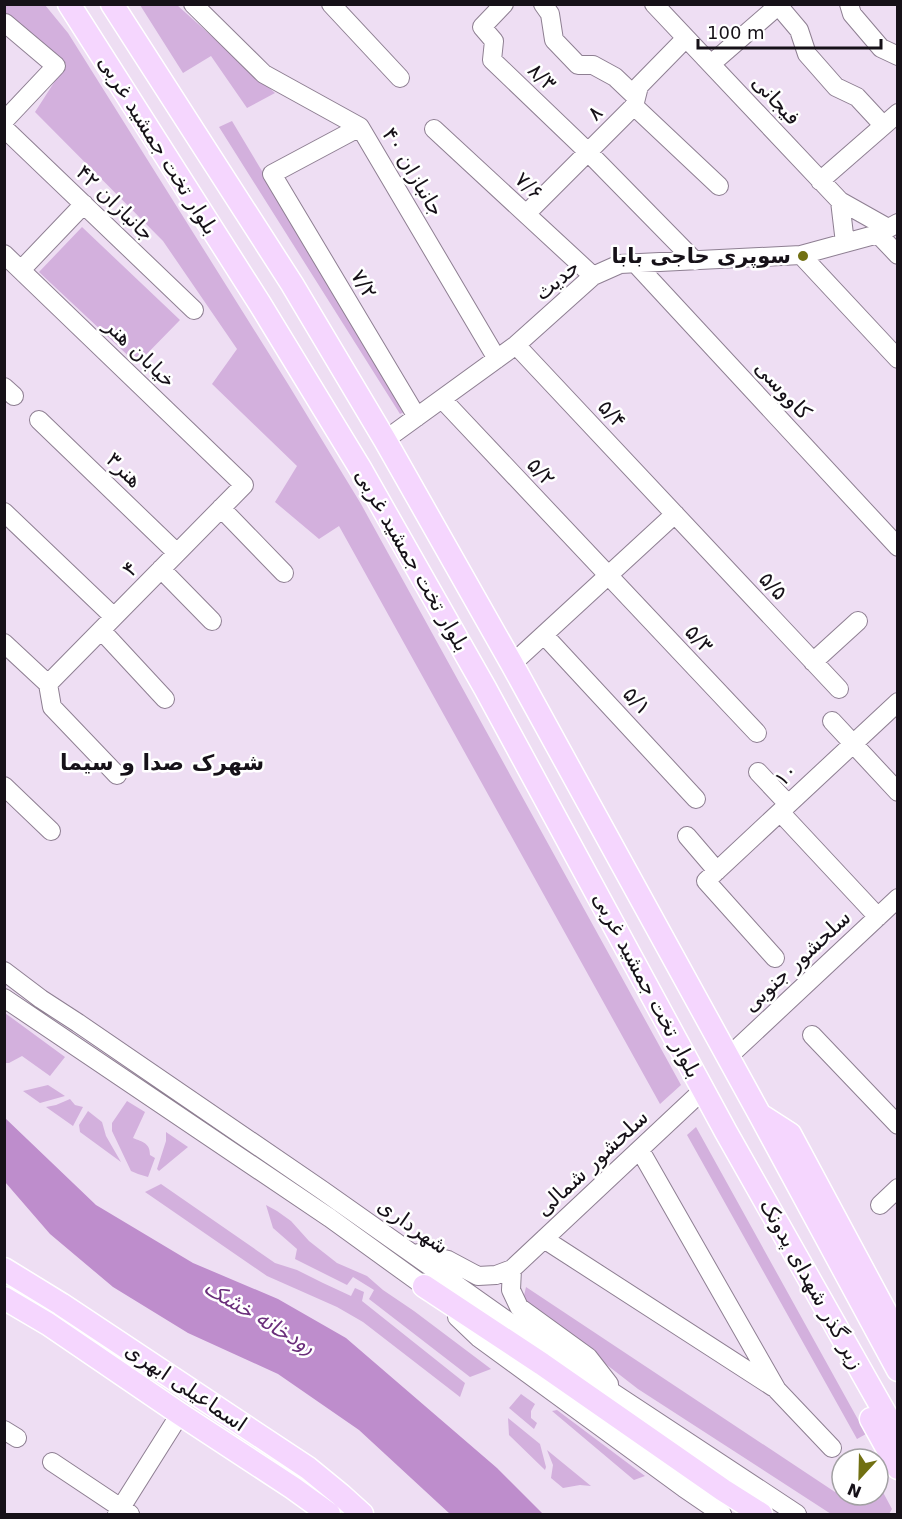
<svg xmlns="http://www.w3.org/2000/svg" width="902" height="1519" font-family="'DejaVu Sans','Noto Sans Arabic',sans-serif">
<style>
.green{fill:#d3b0dd}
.water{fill:#be8dcc}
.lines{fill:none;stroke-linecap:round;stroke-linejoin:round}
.minor-casing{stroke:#8e7f92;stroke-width:20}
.major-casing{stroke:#fff;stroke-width:25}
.minor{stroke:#fff;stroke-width:18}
.major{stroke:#f5d6fe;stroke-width:22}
.poi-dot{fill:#717012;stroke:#fff;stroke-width:2}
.labels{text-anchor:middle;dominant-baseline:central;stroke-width:5;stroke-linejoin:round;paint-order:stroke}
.street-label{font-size:21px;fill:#161118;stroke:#fff}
.poi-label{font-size:21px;font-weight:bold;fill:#161118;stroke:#fff;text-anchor:end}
.neighbourhood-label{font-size:22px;font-weight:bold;fill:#161118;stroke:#fff}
.water-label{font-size:22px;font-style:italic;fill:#6b2f7b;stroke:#fff}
</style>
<rect width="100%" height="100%" fill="#eedef3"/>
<path class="green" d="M5,5H45L68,33L288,384L361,504L681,1085L660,1104L339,526L319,539L275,502L297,466L212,384L237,349L163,241L35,112L66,64L5,20Z
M140,5H177L275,93L247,108L211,56L183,73Z
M232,121L406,411L400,414L219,127Z
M82,227L180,320L137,364L39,272Z
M5,1013L65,1057L50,1076L22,1056L9,1063H5Z
M48,1085L65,1096L40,1103L23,1091Z
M70,1099L75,1105L83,1107L73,1126L46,1107L56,1105Z
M127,1101L145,1112L133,1138C143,1142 150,1143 150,1155L155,1158L148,1177L138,1174L131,1171L112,1131V1123Z
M88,1111L102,1122L106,1136L121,1162L80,1132L79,1125Z
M696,1127L866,1434L857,1439L687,1135Z
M166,1132L188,1147L159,1171L157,1169L166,1141Z
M161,1184L275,1263L297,1270L323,1283L351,1296L355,1288L364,1292L362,1301L465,1383L460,1397L363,1322L337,1307L267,1276L145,1192Z
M266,1205L277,1211L291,1221L309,1241L337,1263L367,1276L383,1290L414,1311L491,1369L470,1377L369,1299L374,1290L353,1277L347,1285L295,1259L297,1249L273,1228Z
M526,1287L835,1492L842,1487V1495H878V1483L892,1509L889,1514H831L638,1389L523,1300Z
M521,1394L535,1404L531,1411V1418L537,1423L534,1429L509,1408Z
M557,1410L645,1476L634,1480L552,1411Z
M508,1418L540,1444L546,1467L545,1470L509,1435Z
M547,1450L591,1486L580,1485L563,1488L551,1478L553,1465Z"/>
<path class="water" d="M4,1117L96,1205L193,1263L278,1299L346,1338L497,1468L543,1514H450L359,1430L278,1374L188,1333L113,1287L50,1234L5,1182Z"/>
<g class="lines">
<g class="minor-casing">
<path id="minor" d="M193,4L264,74L360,127L497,359
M331,4L400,78
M504,4L482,27L494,41L492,60L588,152L695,261
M543,4L550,14L554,40L578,65H593L615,77L636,97
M654,4L840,201L888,228
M777,4L799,30L807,54L836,87L857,97L883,125
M849,4L852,14L881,48L898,56
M711,64L780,4
M634,106L719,186
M4,121L56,66L5,23
M360,127L272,174L417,417
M4,128L194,310
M434,129L593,276
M820,181L898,113
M840,201L845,243
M526,214L634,106L639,86L686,38
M878,234L898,255
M4,254L244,485L48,684
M801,255L898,359
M635,263L898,547
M21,270L84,204
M516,345L839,689
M4,387L14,396
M442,399L757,733
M39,420L177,553
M385,440L516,345L593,276L620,264L801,255L878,234L898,223
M221,508L284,573
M4,512L114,617
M161,569L212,621
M101,630L165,699
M544,635L696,799
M4,643L48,684
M813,662L858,621
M512,664L675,514
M48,684L52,707L117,775
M832,721L898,792
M758,772L788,804
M4,786L51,831
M780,812L878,917
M687,836L717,871
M775,958L706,881L898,702
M4,971L41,999L78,1023L322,1190L553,1353L797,1514
M4,998L330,1218L424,1286L432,1294
M812,1035L898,1125
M728,1057L898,898
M640,1150L777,1390L832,1448
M880,1205L898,1188
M544,1239L773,1387
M419,1253L448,1260L478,1276L496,1275L512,1269L511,1290L519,1307L588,1357L609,1384
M512,1269L703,1090
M457,1317L479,1338L684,1488L722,1514
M4,1430L17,1438
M52,1462L130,1514
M117,1514L180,1414"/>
</g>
<g class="major-casing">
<path id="major" d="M69,4L260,304L360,468L485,688L726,1132L898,1436
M112,4L292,284L385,440L512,664L760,1115L898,1370
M762,1116L790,1134L898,1335
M4,1269L61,1304L308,1468L341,1495L362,1514
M424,1286L542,1364L723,1490L761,1514
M4,1298L48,1324L180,1414L293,1488L329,1514
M871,1419L898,1468"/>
</g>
<use href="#minor" class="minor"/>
<use href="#major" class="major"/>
</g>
<circle class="poi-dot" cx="803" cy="256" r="6"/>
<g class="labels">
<g class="street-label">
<text transform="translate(542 77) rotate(44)">۸/۳</text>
<text transform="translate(776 100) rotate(47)">فیجانی</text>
<text transform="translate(595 113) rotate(-45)">۸</text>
<text transform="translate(158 145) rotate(58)">بلوار تخت جمشید غربی</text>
<text transform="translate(413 172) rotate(59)">۴۰ جانبازان</text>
<text transform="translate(529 186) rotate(43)">۷/۶</text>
<text transform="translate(115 203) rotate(44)">۴۲ جانبازان</text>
<text transform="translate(557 280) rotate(-40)">حدیث</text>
<text transform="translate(364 284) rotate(59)">۷/۲</text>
<text transform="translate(140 353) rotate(44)">خیابان هنر</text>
<text transform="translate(783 390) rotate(47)">کاووسی</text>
<text transform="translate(612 414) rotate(47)">۵/۴</text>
<text transform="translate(124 470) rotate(44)">هنر۳</text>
<text transform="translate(541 472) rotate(47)">۵/۲</text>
<text transform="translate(412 560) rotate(60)">بلوار تخت جمشید غربی</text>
<text transform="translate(130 569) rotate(-45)">۴</text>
<text transform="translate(773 586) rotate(47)">۵/۵</text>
<text transform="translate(699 639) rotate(47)">۵/۳</text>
<text transform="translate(637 701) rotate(47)">۵/۱</text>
<text transform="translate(786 775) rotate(-43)">۱۰</text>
<text transform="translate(797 961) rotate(-43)">سلحشور جنوبی</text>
<text transform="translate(647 985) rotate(62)">بلوار تخت جمشید غربی</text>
<text transform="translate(592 1163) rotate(-43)">سلحشور شمالی</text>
<text transform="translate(413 1226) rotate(35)">شهرداری</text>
<text transform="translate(812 1284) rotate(61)">زیر گذر شهدای پدونک</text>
<text transform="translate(186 1387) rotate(34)">اسماعیلی ابهری</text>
</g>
<g class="poi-label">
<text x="791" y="256">سوپری حاجی بابا</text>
</g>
<g class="neighbourhood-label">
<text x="162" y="762">شهرک صدا و سیما</text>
</g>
<g class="water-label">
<text transform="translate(260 1317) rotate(31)">رودخانه خشک</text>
</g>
</g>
<rect width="902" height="1519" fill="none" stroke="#161118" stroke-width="12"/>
<g transform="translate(860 1477) rotate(202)"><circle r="28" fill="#ffffff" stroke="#a2a0a3" stroke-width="1.5"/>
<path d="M0-4.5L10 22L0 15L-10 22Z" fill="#717012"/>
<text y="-9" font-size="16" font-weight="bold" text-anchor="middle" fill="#161118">N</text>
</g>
<path d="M698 39v9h183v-9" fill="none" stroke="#161118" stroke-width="3"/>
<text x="707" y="39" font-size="18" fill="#161118" stroke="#ffffff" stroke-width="4.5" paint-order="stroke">100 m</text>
</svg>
